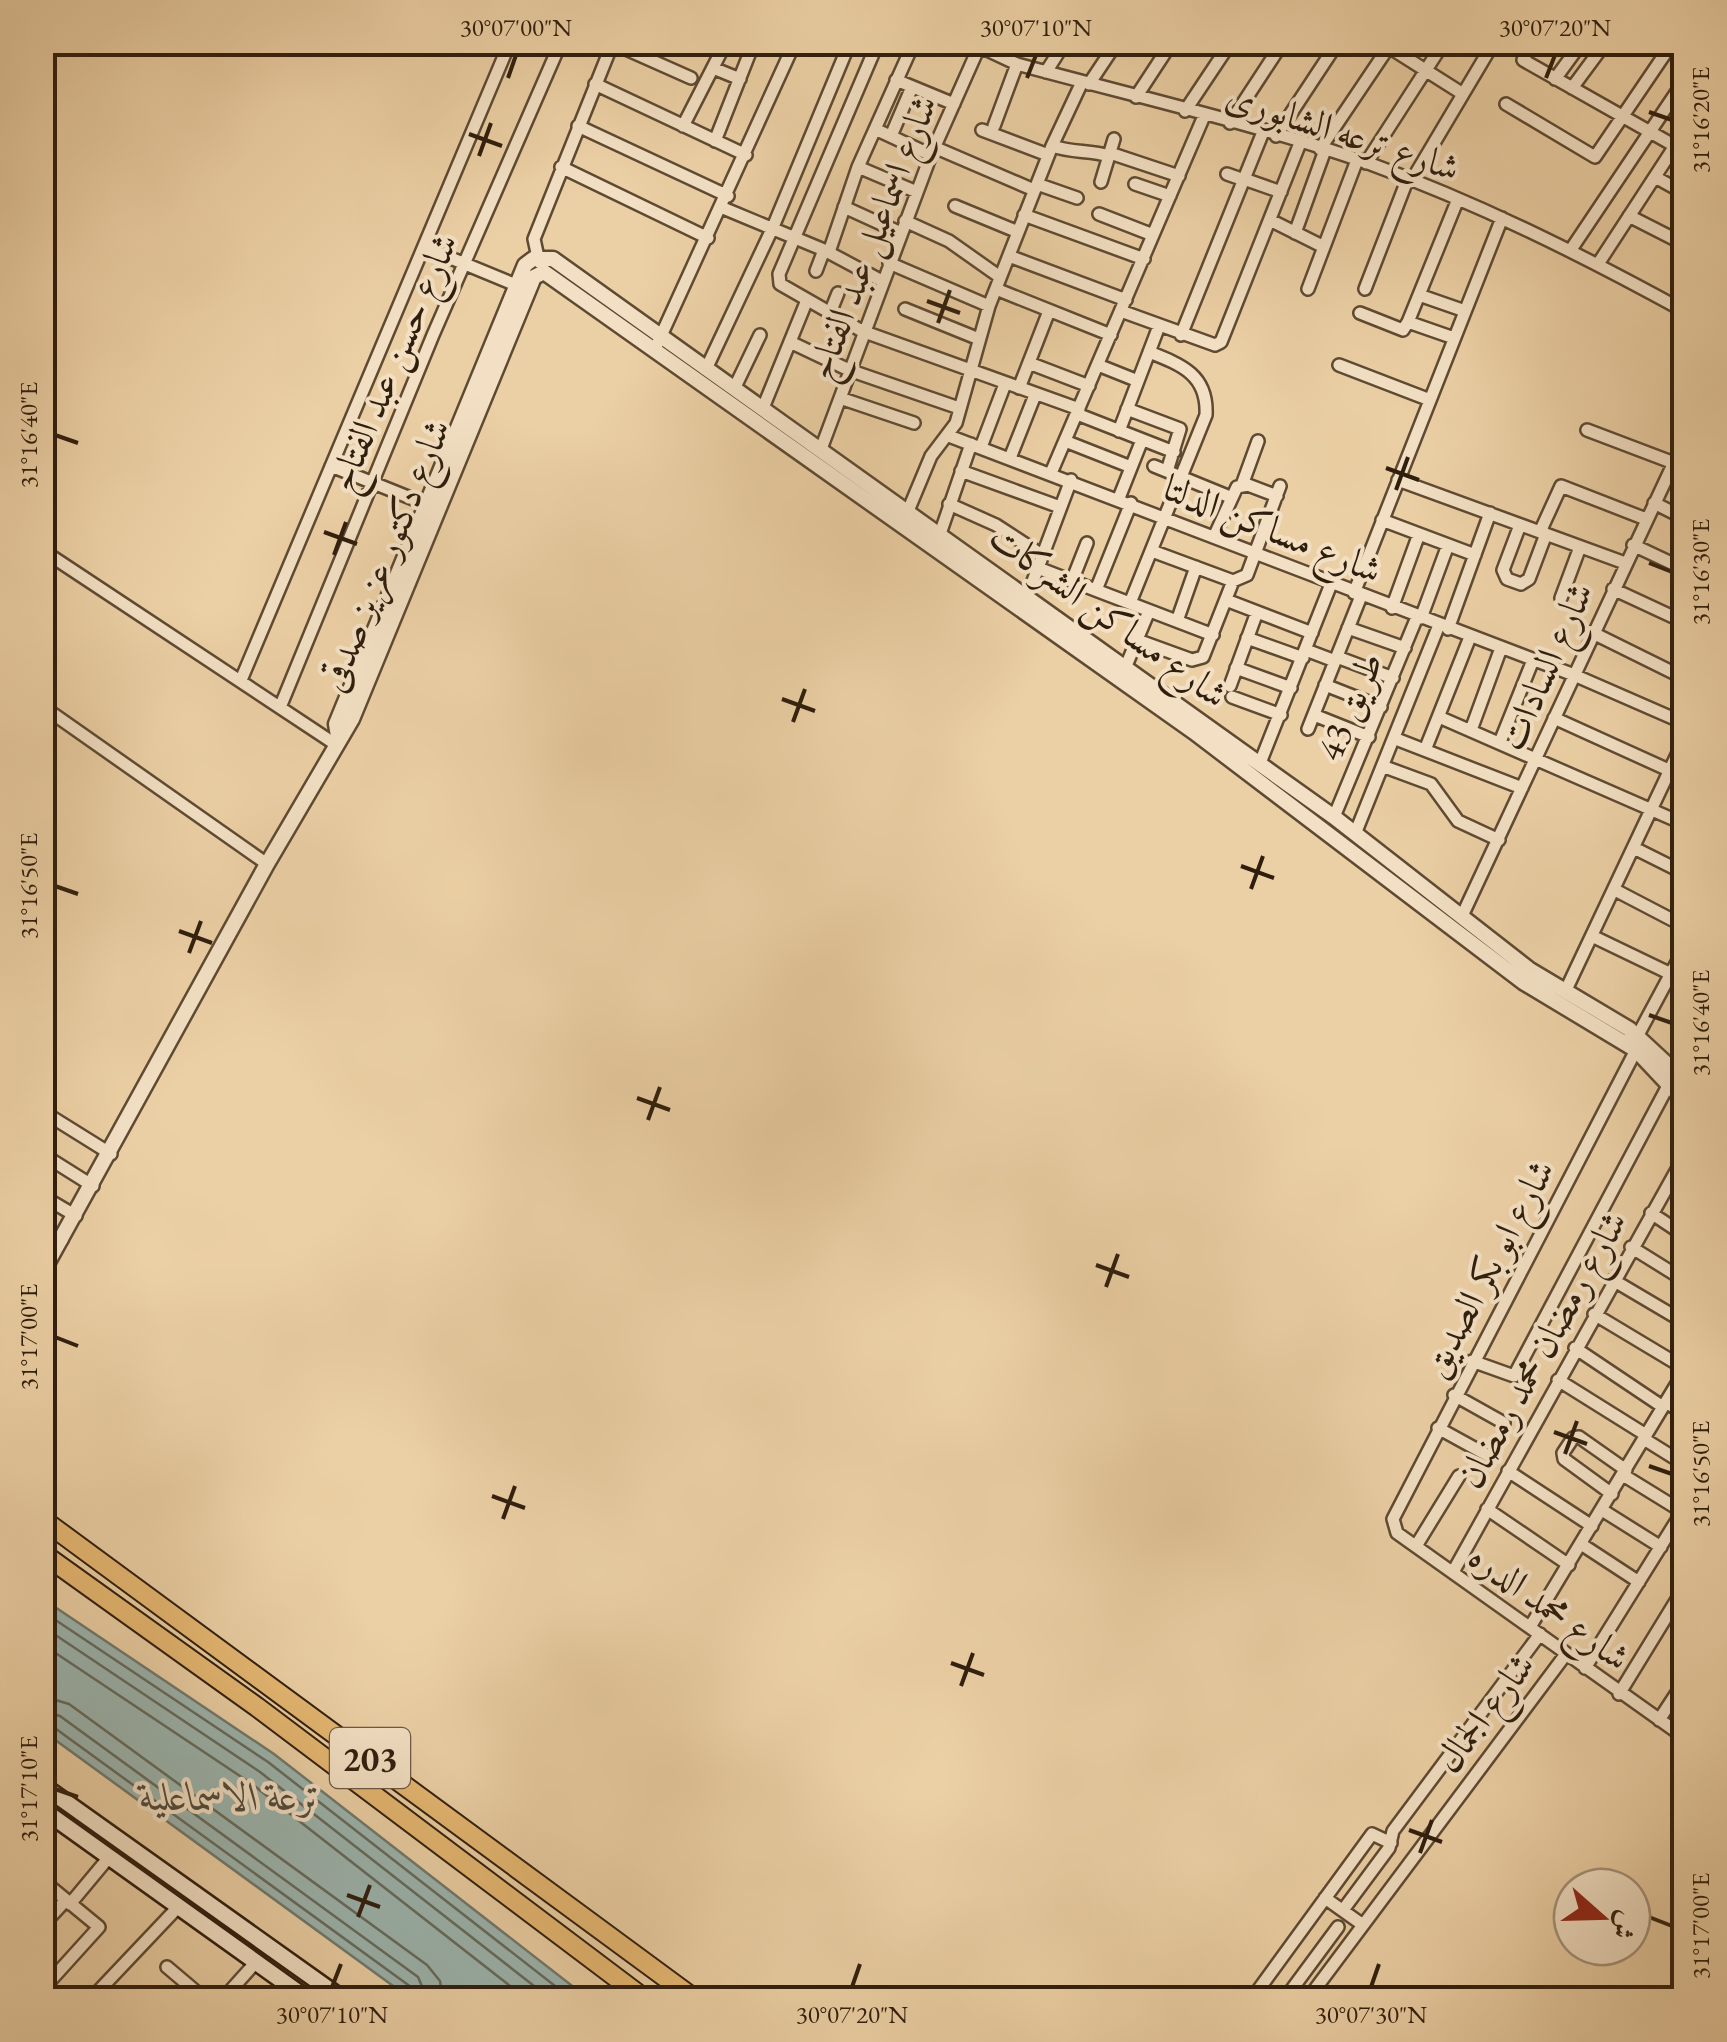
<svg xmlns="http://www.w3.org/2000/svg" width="1727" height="2042" font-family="'EB Garamond',Amiri,serif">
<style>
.water{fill:#9bb5af;stroke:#70796e;stroke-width:2.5}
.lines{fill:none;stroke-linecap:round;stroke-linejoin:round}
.shore{stroke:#656a5e;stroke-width:2.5}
.minor-casing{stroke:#5e4a33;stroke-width:16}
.tertiary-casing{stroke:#5e4a33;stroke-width:19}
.secondary-casing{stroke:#2f1e0d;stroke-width:20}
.primary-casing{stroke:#2f1e0d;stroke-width:22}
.minor{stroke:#f3e0c4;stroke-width:11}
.tertiary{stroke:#f3e0c4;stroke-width:14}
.secondary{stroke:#f3e0c4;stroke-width:15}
.primary{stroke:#e6b872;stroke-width:18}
.ticks{fill:none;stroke:#2f1e0d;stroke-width:4}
.labels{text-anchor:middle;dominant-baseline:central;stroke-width:8;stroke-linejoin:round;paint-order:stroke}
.shield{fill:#f3e0c4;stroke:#6a5844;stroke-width:2.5}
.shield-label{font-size:35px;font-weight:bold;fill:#2f1e0d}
.street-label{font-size:38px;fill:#2f1e0d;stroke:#f3e0c4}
.water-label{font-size:40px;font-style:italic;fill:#4f4b3e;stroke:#f3e0c4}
.neatline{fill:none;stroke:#2f1e0d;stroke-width:4}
.ticks-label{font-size:25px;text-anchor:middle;fill:#2f1e0d}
</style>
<rect width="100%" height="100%" fill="#ecd0a5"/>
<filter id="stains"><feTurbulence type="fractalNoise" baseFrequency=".002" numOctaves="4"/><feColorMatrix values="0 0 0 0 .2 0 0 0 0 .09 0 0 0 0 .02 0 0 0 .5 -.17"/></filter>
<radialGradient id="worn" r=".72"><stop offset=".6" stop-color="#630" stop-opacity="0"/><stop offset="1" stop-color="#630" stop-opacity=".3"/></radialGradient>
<path class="water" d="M43,1599L274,1754L589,1999H411L43,1731Z"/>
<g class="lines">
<path class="shore" d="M42,1611L268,1762L573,2000
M42,1626L260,1772L552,2000
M42,1644L252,1784L528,2000
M42,1696L69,1704L427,1965L440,1981L443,2000
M42,1711L60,1716L418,1977L428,2000
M42,1724L52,1726L411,1987L416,2000"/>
<g class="minor-casing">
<path id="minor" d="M610,42L691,78
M878,42L779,274L780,284L862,331L1079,409
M970,42L1017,64C1134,96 1254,123 1368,163C1478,203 1582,255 1684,311
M1381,42L1463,94
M1532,42L1523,60L1675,146
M713,68L740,79
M1046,72L1065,42
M1555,79L1582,42
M896,80L954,104
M595,84L746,155
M1089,84L1117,42
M1572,88L1606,42
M1136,97L1172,42
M1506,104L1595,157L1673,42
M1185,111L1231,42
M1230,123L1283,42
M578,126L728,196
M683,126L726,42
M994,126L1017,64
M875,129L931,155
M982,130L1048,155
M891,136L912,87
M1276,136L1338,42
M715,141L754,42
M1052,146C1073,153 1090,150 1109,156
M934,147L1034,190
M1320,149L1392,42
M1110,153L1179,176
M1366,163L1444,42
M561,167L708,238
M858,167L917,192
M1227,174L1244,180
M1655,177L1684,193
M1244,179L1281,192
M1412,180L1494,42
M1101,182L1114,139
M1037,184L1077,198
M1135,184L1170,196
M955,206L1018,232
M844,207L901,233
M723,208L824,250L882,281
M1099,214L1153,235
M1024,215L1144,259
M1629,216L1684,244
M1270,220L1324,247
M905,221L949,241L1000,277
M1295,233L1325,150
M424,247L516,285
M1570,251L1684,81
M829,252L858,167L914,42
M1009,256L1126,300
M539,262L534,239L613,42
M889,263L989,306
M1598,264L1684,132
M816,271L824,250
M996,289L1111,335
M1308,289L1357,160
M1365,289L1408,178
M1419,295L1465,311
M905,309L979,339
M1121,311L1215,345L1221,342L1300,143
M830,313L838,293
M1360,313L1403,330L1408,322L1454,338
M1408,322L1458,199
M1181,335L1263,132
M790,342L849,370L959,408
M655,349L795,42
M1029,363L1089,386
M1098,365L1138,381
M1339,365L1430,400
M707,367L773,227L850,42
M735,387L760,335
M1019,388L1049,311
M840,398L914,423
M763,408L807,300
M1127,409L1180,429L1167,471
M1077,414L1174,452
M1587,430L1674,463
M1119,431L1159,326
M949,436L1574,675L1684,723
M1065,441L1131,467
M981,447L1005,384
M821,449L931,155L979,47
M1010,458L1035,395
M331,466L423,503
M1154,466L1230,497
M961,471L1060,507
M1051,473L1204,116
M1398,480L1625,563
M1242,485L1258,441
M1119,498L1142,440
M1654,503L1684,518
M949,504L996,525L1042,555
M908,511L931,456L956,423L989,306L1052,146L1082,82
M1382,520L1475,555
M1520,525L1503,570L1507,579L1521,584L1529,579L1546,534
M1540,532L1561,486L1646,519
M940,534L971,444
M1214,537L1237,487L1248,485L1277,496
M1633,545L1684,569
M42,550L335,744
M1152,551L1233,581
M1038,568L1213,635
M1072,581L1087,543
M1233,581L1247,575L1280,486
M1613,589L1684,622
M1096,590L1131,503
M1354,593L1502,218
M1027,597L1071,480
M1561,598L1580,547
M1226,600L1312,633
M1130,603L1206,415C1208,375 1182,365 1149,352
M1392,608L1419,534
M1421,618L1448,545
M1177,621L1196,567
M1348,628L1405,648
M1448,629L1490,513
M1593,633L1684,678
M1247,638L1303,658
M1137,640L1192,660L1203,657L1233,581
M1306,650L1335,661
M1337,657L1393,678
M1126,666L1149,611
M1236,668L1291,688
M241,680L510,42
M1325,685L1381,707
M1230,686L1257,612
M1232,697L1281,715
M281,705L433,335L561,42
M42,706L267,864
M1314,715L1369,737
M1439,717L1684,824
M1554,718L1684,777
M1308,729L1361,596
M1471,730L1501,648
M1396,739L1522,788
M1500,742L1533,660
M1425,750L1470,637
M1260,763L1331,584
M1385,767L1431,784L1458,821L1499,840
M1334,817L1417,617
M1355,834L1439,625
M1634,848L1684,873
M1615,890L1684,926
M1462,916L1684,441
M1592,936L1671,974
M1565,992L1684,740
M1638,1035L1684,949
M1636,1050L1393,1519L1397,1533L1684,1737
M1675,1069L1684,1051
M42,1111L111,1154
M42,1154L93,1186
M42,1196L76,1216
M1651,1213L1684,1235
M42,1229L62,1240
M1631,1247L1684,1280
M1613,1280L1684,1322
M1594,1314L1684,1368
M1575,1348L1663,1407
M1472,1361L1514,1376L1670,1082
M1558,1380L1646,1435
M1454,1395L1504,1423
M1666,1402L1684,1414
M1438,1428L1487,1455
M1644,1439L1684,1464
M1508,1471L1592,1526
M1623,1475L1683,1512
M1612,1494L1564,1459L1563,1453L1573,1438L1579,1437L1626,1470
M1487,1509L1569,1565
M1602,1510L1661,1547
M1581,1544L1639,1582
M1416,1546L1459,1476
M1453,1572L1684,1157
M1530,1627L1684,1372
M1585,1668L1684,1509
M1619,1694L1684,1588
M1659,1720L1684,1682
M42,1880L99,1927L42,1990
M1325,1898L1363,1925
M70,1904L110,1856
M1343,1910L1389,1848L1393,1831L1540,1634
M42,1926L66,1900
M167,1967L206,2000
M90,2000L179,1906
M222,2000L257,1961
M1251,2000L1372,1834L1391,1843
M1284,2000L1338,1927
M1307,2000L1566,1654"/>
</g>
<g class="tertiary-casing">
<path id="tertiary" d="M338,736L336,724L525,265L533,259H553L1334,817L1530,970L1629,1029L1684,1080
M42,1273L267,864L352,719L534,277L544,272L1194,732L1523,982L1636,1050L1684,1101"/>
</g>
<g class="secondary-casing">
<path id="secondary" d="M42,1785L344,2000
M42,1809L309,2000"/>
</g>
<g class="primary-casing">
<path id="primary" d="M42,1519L696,2000
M42,1553L257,1707L646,2000"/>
</g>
<use href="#minor" class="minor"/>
<use href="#tertiary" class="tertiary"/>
<use href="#secondary" class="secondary"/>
<use href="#primary" class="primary"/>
</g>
<path class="ticks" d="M508,78L516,55M1027,78L1036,55M1546,78L1555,55M1649,112L1672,120M469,134L502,146M479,156L491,123M927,301L960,313M938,323L950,290M55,435L78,443M1386,468L1419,480M1396,490L1408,457M324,532L357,544M334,555L346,522M1649,563L1672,572M782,699L815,711M793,722L805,689M1241,866L1274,878M55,886L78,894M1251,889L1263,856M179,931L212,943M189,953L201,921M1649,1015L1672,1023M637,1098L670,1110M648,1120L660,1087M1096,1265L1129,1277M1106,1287L1118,1254M55,1337L78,1346M1554,1432L1587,1444M1565,1454L1577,1421M1649,1466L1672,1474M492,1496L525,1508M503,1519L515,1486M951,1663L984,1675M961,1686L973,1653M55,1789L78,1797M1409,1830L1442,1842M1420,1853L1432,1820M347,1895L380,1907M358,1917L370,1885M1649,1917L1672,1926M332,1987L341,1964M852,1987L860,1964M1371,1987L1379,1964"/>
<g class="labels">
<rect class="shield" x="330" y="1728" width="80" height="60" rx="8"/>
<g class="shield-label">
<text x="370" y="1758">203</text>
</g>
<g class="street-label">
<text transform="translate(1343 131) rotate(18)">شارع ترعه الشابورى</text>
<text transform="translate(871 237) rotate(-69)">شارع اسماعيل عبد الفتاح</text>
<text transform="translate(392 362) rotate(-67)">شارع حسن عبد الفتاح</text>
<text transform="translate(1273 528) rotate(22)">شارع مساكن الدلتا</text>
<text transform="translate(384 555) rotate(-68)">شارع دكتور عزيز صدقى</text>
<text transform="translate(1109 615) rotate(36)">شارع مساكن الشركات</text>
<text transform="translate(1545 666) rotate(-66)">شارع السادات</text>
<text transform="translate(1349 706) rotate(-67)">طريق 43</text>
<text transform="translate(1487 1268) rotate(-62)">شارع ابو بكر الصديق</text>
<text transform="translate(1541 1349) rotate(-61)">شارع رمضان محمد رمضان</text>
<text transform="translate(1550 1606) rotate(36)">شارع محمد الدره</text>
<text transform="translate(1484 1712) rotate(-53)">شارع الجمال</text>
</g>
<g class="water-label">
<text x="231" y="1796">ترعة الاسماعلية</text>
</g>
</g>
<rect width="1727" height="2042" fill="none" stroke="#ecd0a5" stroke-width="110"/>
<g transform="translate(1602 1917) rotate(110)"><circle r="48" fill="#f3e0c4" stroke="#a5927b" stroke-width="2.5"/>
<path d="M0-8L18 38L0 25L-18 38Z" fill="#8f2418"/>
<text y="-15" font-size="28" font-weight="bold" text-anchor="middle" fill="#2f1e0d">ش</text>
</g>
<rect x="55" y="55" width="1617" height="1932" class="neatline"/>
<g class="ticks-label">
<text x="516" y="36">30°07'00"N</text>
<text x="1036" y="36">30°07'10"N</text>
<text x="1555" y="36">30°07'20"N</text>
<text transform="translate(1700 120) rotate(-90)" y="9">31°16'20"E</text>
<text transform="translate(28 435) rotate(-90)" y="9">31°16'40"E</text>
<text transform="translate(1700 572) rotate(-90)" y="9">31°16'30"E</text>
<text transform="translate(28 886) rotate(-90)" y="9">31°16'50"E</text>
<text transform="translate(1700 1023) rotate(-90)" y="9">31°16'40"E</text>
<text transform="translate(28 1337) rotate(-90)" y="9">31°17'00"E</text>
<text transform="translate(1700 1474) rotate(-90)" y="9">31°16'50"E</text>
<text transform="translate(28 1789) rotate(-90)" y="9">31°17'10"E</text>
<text transform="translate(1700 1926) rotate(-90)" y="9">31°17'00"E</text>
<text x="332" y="2023">30°07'10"N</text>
<text x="852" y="2023">30°07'20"N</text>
<text x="1371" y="2023">30°07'30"N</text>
</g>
<rect width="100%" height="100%" filter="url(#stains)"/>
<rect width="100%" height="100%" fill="url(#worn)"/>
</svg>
